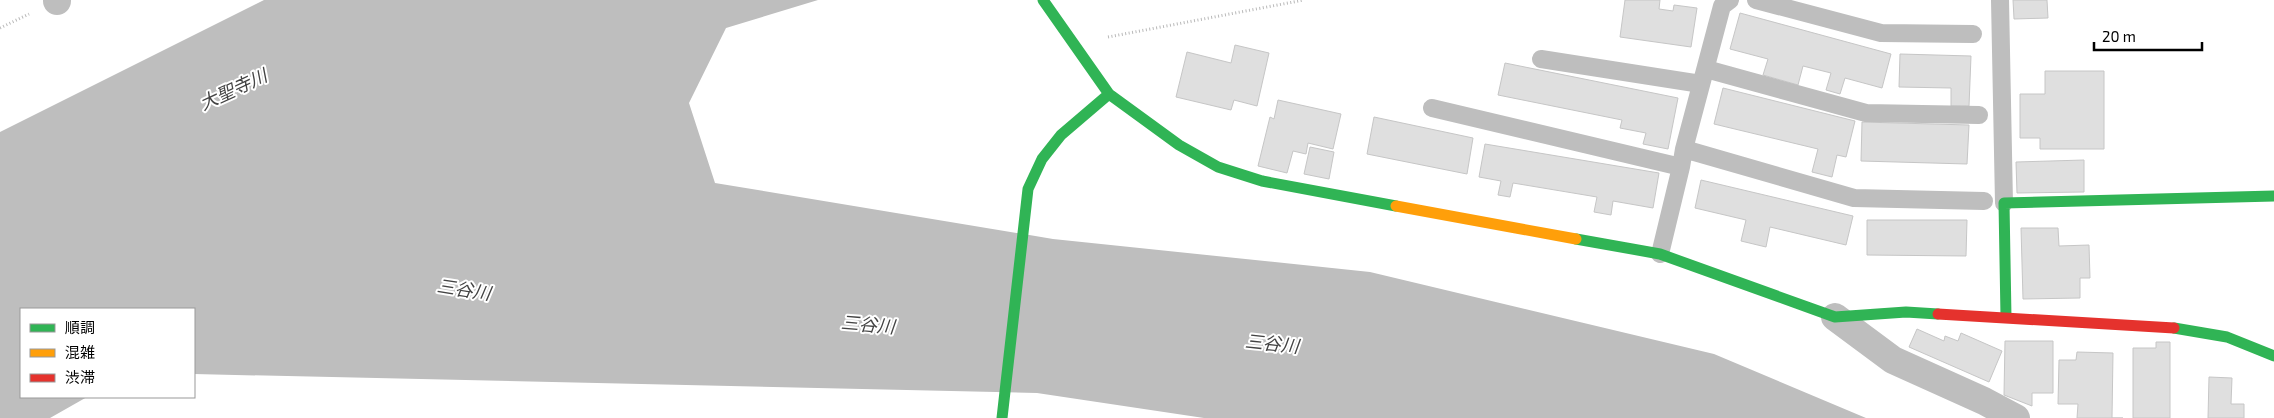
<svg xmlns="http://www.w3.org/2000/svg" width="2274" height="418" font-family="'Exo 2','Noto Sans JP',sans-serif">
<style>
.water{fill:#bebebe}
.building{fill:#dfdfdf;stroke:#c6c6c6}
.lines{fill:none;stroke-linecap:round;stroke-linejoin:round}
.path{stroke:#b9b9b9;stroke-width:3;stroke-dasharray:1 2.5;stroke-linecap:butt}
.lane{stroke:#bebebe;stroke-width:18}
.street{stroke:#bebebe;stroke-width:28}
.fast{stroke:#30b455;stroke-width:11}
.slow{stroke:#ff9f0a;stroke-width:11}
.jam{stroke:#e5322d;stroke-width:11}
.labels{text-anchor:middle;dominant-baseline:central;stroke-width:4;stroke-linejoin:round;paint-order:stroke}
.water-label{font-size:18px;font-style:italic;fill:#434343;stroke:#fff}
</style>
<rect width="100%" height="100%" fill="#fff"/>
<path class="water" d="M264,0H818L726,28L689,103L715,183L1053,239L1370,272L1714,354L1866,418H1204L1037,393L194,374V309H21V397H87L50,418H0V132Z"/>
<path class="building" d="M1625,0H1660L1659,9L1673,11L1674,5L1697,8L1691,47L1620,37Z
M2013,0H2047L2048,18L2014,19Z
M1740,13L1891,54L1882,88L1845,78L1840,94L1826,90L1831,73L1803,66L1798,85L1763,75L1768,59L1730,49Z
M1235,45L1269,53L1257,106L1234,100L1231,110L1176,97L1187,52L1231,63Z
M1900,54L1971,56L1969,106H1951V88L1899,87Z
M1505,63L1678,98L1668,149L1643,144L1646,133L1620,128L1622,120L1498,95Z
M2045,71H2104V149H2040V138H2020V94H2045Z
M1723,88L1855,121L1846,157L1837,155L1832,177L1812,172L1818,149L1714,124Z
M1278,100L1341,114L1333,149L1308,143L1306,154L1293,151L1287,173L1258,166L1270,117L1274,119Z
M1374,117L1473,138L1467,174L1367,154Z
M1862,122L1969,125L1967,164L1861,161Z
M1485,144L1659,173L1653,208L1613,201L1611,215L1594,212L1597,197L1513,183L1510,197L1498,195L1501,181L1479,177Z
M1310,147L1334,152L1329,179L1304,174Z
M2084,160V192L2017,193L2016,162Z
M1701,180L1853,216L1846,245L1770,227L1766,247L1741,241L1746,220L1695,208Z
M1867,220H1967L1966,256L1867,255Z
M2021,228H2058L2059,246L2089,245L2090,278H2080V298L2023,299Z
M1917,329L1944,341L1945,336L1958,341L1961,333L2002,351L1989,382L1909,347Z
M2005,341H2053V393H2032V406L2004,395Z
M2156,342H2170V418H2133V348H2156Z
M2077,352L2113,353L2112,418H2123H2077L2078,404H2058L2059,360H2076Z
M2209,377L2232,378L2231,404H2244V418H2208Z"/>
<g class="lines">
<path class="path" d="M0,28L29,14
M1108,37L1304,0"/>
<path class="lane" d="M1756,0L1881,33L1973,34
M2000,0L2004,203
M1541,59L1701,84
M1706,69L1866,113L1979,115
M1432,108L1681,167
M1684,149L1854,198L1984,201
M1660,254L1681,167L1684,149L1722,6L1730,0"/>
<path class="street" d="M57,1V0
M1835,317L1893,360L1984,401L2016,418"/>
<path class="fast" d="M1043,0L1109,94L1179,145L1218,167L1262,181L1396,206
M1576,239L1660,254L1835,317L1906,312L1938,314
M2006,317L2004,203L2274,196
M2174,328L2227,337L2274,356
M1002,418L1028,189L1042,159L1061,135L1109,94"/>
<path class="slow" d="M1396,206L1576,239"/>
<path class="jam" d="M1938,314L2174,328"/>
</g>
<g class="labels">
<g class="water-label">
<text transform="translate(233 89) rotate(-25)">大聖寺川</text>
<text transform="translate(464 289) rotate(9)">三谷川</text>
<text transform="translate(868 324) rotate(5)">三谷川</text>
<text transform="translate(1272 343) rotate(6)">三谷川</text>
</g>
</g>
<rect x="20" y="308" width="175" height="90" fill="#ffffff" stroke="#999999"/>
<rect x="30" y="324" width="25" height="8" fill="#30b455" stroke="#999999"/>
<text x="65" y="333" font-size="15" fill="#000000">順調</text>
<rect x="30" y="349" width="25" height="8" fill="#ff9f0a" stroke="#999999"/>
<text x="65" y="358" font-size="15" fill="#000000">混雑</text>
<rect x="30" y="374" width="25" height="8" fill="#e5322d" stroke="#999999"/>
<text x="65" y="383" font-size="15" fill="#000000">渋滞</text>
<path d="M2094 42v8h108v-8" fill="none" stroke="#000000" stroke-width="2.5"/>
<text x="2102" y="42" font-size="15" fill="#000000" stroke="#ffffff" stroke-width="4" paint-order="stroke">20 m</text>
</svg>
